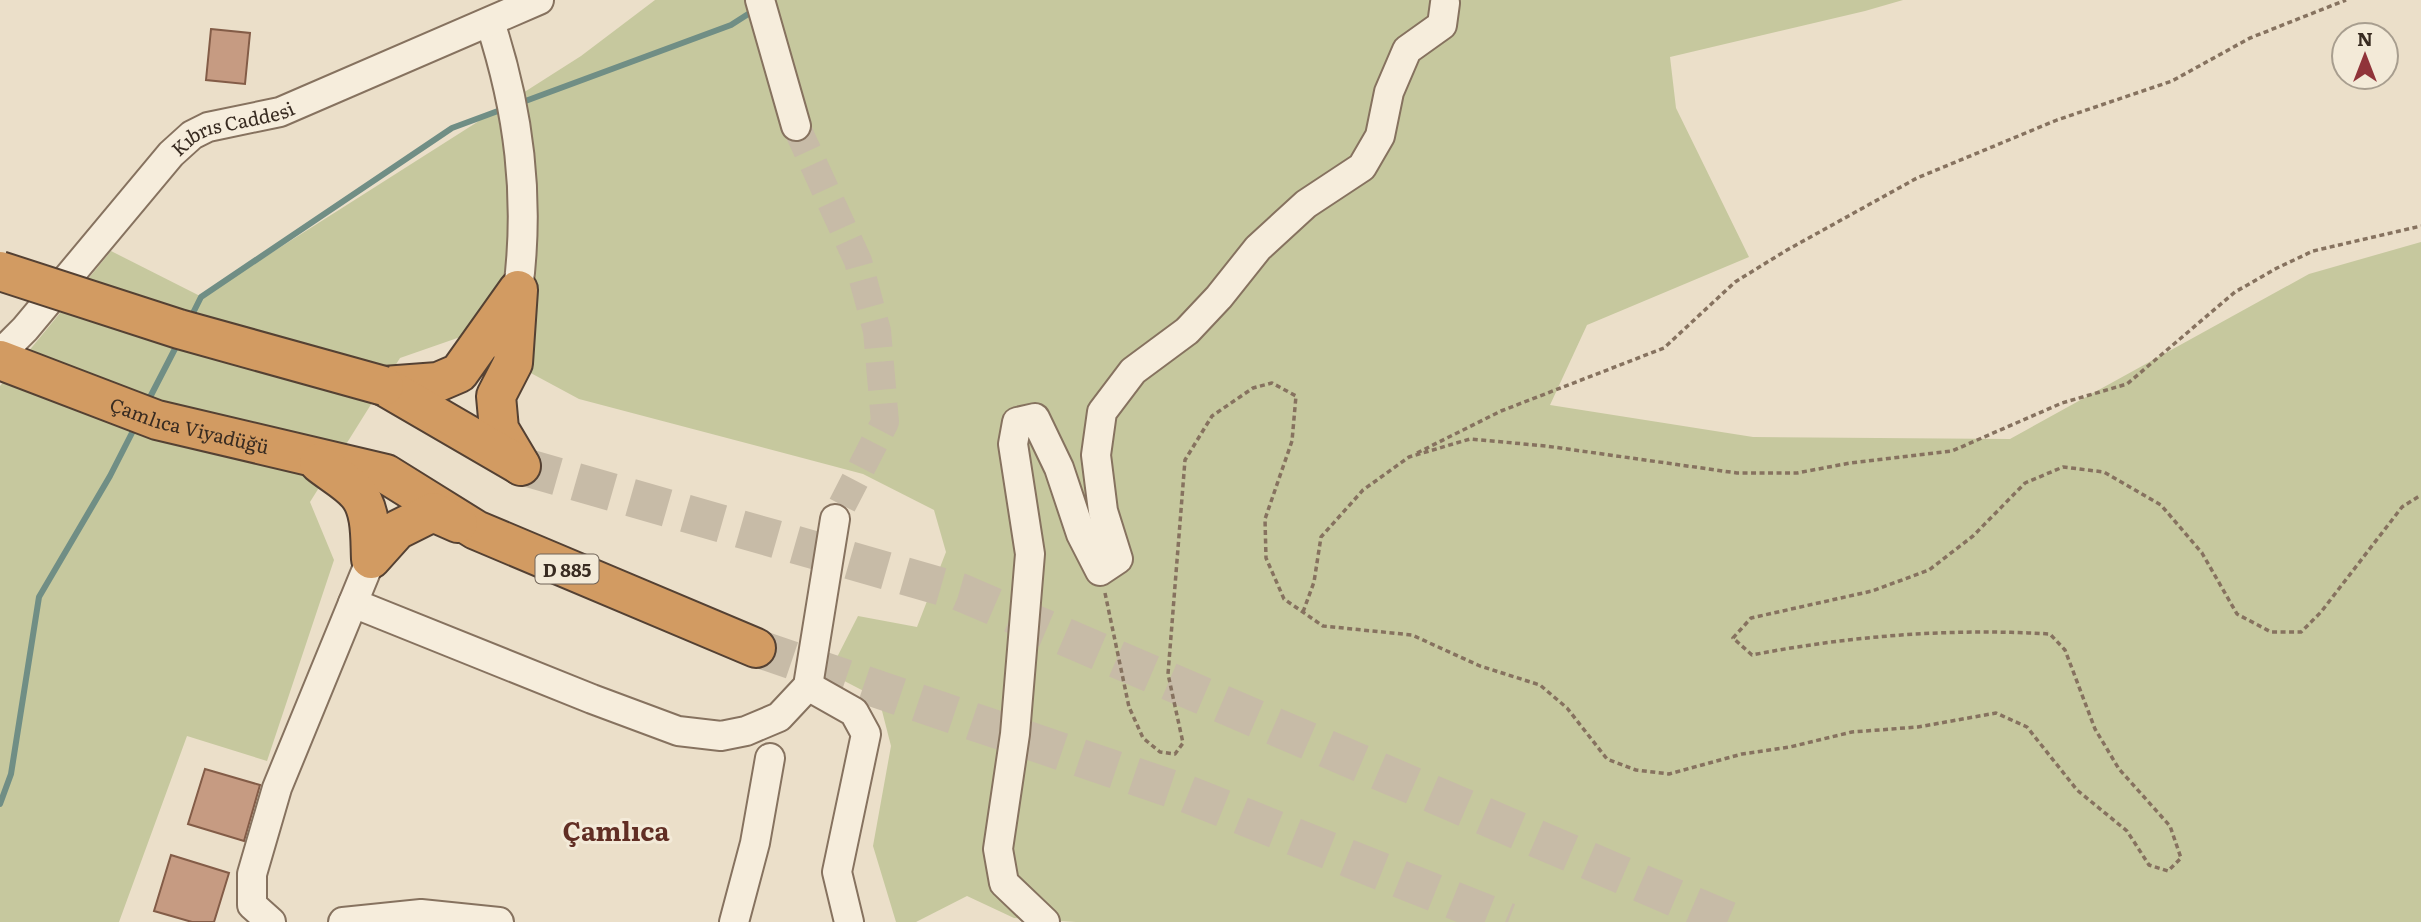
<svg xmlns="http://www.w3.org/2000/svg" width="2421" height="922" font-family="Literata,serif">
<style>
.green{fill:#c6c89e}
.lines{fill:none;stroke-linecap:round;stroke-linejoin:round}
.stream{stroke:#708e85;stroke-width:6}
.building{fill:#c69b82;stroke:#835c47;stroke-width:2}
.minor-tunnel{stroke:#c7bba7;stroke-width:28;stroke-dasharray:28 14;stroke-linecap:butt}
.highway-tunnel{stroke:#c7bba7;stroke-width:38;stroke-dasharray:38 19;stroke-linecap:butt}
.minor-casing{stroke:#86725f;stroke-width:32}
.highway-casing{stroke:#544133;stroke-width:42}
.path{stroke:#86725f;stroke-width:3.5;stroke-dasharray:5 3.5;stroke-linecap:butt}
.minor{stroke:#f6eddc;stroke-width:28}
.highway{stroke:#d29b62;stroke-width:38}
.highway-bridge-casing{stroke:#544133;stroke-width:42;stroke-linecap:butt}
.highway-bridge{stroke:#d29b62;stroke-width:38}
.labels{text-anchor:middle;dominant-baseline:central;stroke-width:6;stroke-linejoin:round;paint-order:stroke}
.shield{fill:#f3ead8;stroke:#706458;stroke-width:2}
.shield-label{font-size:18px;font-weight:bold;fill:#382b21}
.street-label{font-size:19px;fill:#382b21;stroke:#f3ead8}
.district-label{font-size:26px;font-weight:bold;fill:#612e24;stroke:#f3ead8}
</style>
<rect width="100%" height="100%" fill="#ebdfc9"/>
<path class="green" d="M655,0H1903L1865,11L1670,57L1676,108L1749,257L1587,325L1550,405L1753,437L2010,439L2309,274L2421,242V922H1076L1014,918L967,896L916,922H896L873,846L891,746L879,699L829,673L858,616L917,627L946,552L934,510L863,474L579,399L527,371L489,327L400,358L310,502L334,560L267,761L187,736L119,922H0V386L111,251L202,297L581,56Z"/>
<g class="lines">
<path class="stream" d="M520,103L731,25L756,9
M190,319L201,297L452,128L506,108
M147,403L179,341
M0,804L11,774L39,597L110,476L136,425"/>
</g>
<path class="building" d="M211,29L250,33L245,84L206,80Z
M205,769L260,785L244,841L188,824Z
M171,855L229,873L214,922H192L154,911Z"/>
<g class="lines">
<path class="minor-tunnel" d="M796,126L858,261L877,331L885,422L835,519"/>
<path class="highway-tunnel" d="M521,466L960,592L1732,922
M756,648L1187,794L1508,922"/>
<g class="minor-casing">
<g id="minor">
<path d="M760,0L796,126"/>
<path d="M490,22C519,111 530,197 518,290"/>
<path id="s1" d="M0,354L25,329L171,154L192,135L208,127L280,112L539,0"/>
<path d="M353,603L592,699L678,731L721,736L746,731L779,717L808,686L835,519"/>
<path d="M808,686L854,712L866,734L837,872L849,922"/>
<path d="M271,922L252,905V874L277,788L371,559"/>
<path d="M343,922L421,914L499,922"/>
<path d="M734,922L755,843L770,758"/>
<path d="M1045,922L1004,883L998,849L1015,734L1030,554L1013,444L1017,422L1035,418L1059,468L1081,534L1100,571L1118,559L1103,511L1096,455L1102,412L1133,371L1187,331L1219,297L1258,248L1306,204L1362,167L1380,136L1389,92L1407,50L1442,25L1445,3"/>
</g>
</g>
<g class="highway-casing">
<g id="highway">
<path id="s2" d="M0,360L157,420L386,474L476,530L756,648"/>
<path d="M384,386L438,382L459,373L518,290L513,363L496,396L499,429L521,466"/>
<path d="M384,386L520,465"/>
<path d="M319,463C331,473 348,482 358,494C372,511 370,539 371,559L397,530L433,512L458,523"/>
</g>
</g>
<path class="path" d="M1417,453L1501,411L1664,348L1735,282L1787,250L1917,178L2057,120L2172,81L2250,38L2346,0
M1105,593L1129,707L1143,738L1160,752L1175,754L1183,743L1168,674L1185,460L1212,416L1253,388L1272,383L1296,396L1292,441L1265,519L1266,558L1284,599L1323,626L1412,635L1480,666L1540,685L1567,708L1607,759L1636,770L1669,774L1742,754L1790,747L1852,732L1918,727L1996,713L2027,727L2077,790L2127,831L2149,865L2168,871L2181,858L2170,826L2119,769L2095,729L2065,650L2050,634C1950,628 1849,636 1752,655L1733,638L1751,618L1872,591L1929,570L1973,536L2025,483L2063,467L2104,472L2161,505L2202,553L2237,614L2271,632H2301L2321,612L2402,507L2421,495
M1303,612L1314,582L1321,537L1363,490L1409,457L1470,439L1546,446L1737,473H1797L1850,463L1952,451L2062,403L2127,384L2235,292L2277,268L2313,251L2421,226"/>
<use href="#minor" class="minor"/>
<use href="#highway" class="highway"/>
<g class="highway-bridge-casing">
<path id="highway-bridge" d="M0,271L179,329L384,386"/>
</g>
<use href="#highway-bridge" class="highway-bridge"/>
</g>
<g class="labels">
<rect class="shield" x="535.5" y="554.5" width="63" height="29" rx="5"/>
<g class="shield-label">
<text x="567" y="569">D 885</text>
</g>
<g class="street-label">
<text stroke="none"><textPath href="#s1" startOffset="332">Kıbrıs Caddesi</textPath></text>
<text stroke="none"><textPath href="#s2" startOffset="201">Çamlıca Viyadüğü</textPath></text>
</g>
<g class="district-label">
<text x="616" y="829">Çamlıca</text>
</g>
</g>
<g transform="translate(2365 56)"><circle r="33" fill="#f3ead8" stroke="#a89e8f" stroke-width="2"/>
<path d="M0-5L12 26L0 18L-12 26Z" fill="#90343a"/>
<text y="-10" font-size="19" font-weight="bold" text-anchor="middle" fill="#382b21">N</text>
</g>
</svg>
